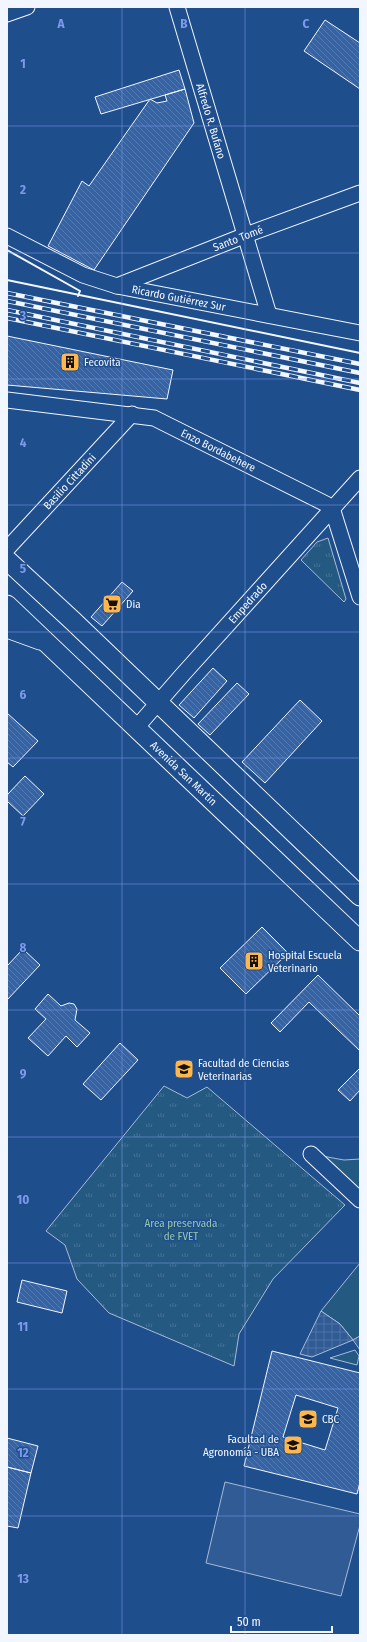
<svg xmlns="http://www.w3.org/2000/svg" width="367" height="1642" font-family="'Fira Sans Condensed',sans-serif">
<style>
.grass{fill:#245a82;stroke:#a8bbd7}
.park{fill:url(#park-tufts);stroke:#a8bbd7}
.parking{fill:#305b95;stroke:#a8bbd7}
.plaza{fill:url(#plaza-grid);stroke:#a8bbd7}
.building{fill:url(#building-back-hatch);stroke:#f2f6ff;fill-rule:evenodd}
.lines{fill:none;stroke-linecap:round;stroke-linejoin:round}
.minor-casing{stroke:#f2f6ff;stroke-width:17}
.major-casing{stroke:#f2f6ff;stroke-width:21}
.minor{stroke:#1f4e8c;stroke-width:15}
.major{stroke:#1f4e8c;stroke-width:19}
.rail-casing{stroke:#f2f6ff;stroke-width:4.5}
.rail{stroke:#1f4e8c;stroke-width:3;stroke-dasharray:9;stroke-linecap:butt}
.wall{stroke:#f2f6ff;stroke-width:2}
.grid{fill:none;stroke:#7d9aea;stroke-width:1;stroke-opacity:0.55}
.labels{text-anchor:middle;dominant-baseline:central;stroke-width:3;stroke-linejoin:round;paint-order:stroke}
.street-label{font-size:11px;fill:#f2f6ff;stroke:#1f4e8c}
.poi-label{font-size:11px;fill:#f2f6ff;stroke:#1f4e8c;text-anchor:start}
.park-label{font-size:11px;fill:#97c8a6;stroke:#1f4e8c}
.grid-label{font-size:13px;text-anchor:middle;font-weight:bold;fill:#7d9aea;stroke:#1f4e8c;stroke-width:3;stroke-linejoin:round;paint-order:stroke}
</style>
<defs>
<pattern id="park-tufts" width="24" height="20" patternUnits="userSpaceOnUse"><rect width="24" height="20" fill="#245a82"/><path d="M3 7l-1-3M5 7V3M7 7l1-3M15 17l-1-3M17 17v-4M19 17l1-3" fill="none" stroke="#447295"/></pattern>
<pattern id="plaza-grid" width="8" height="8" patternUnits="userSpaceOnUse"><rect width="8" height="8" fill="#305b95"/><path d="M0 4h8M4 0v8" fill="none" stroke="#4e73a5"/></pattern>
<pattern id="building-back-hatch" width="6" height="6" patternUnits="userSpaceOnUse"><rect width="6" height="6" fill="#3563a3"/><path d="M-1 5l2 2M0 0l6 6M5-1l2 2" fill="none" stroke="#537ab1"/></pattern>
</defs>
<rect width="100%" height="100%" fill="#1f4e8c"/>
<path class="grass" d="M311,1154L344,1160L360,1159V1200Z
M360,1263V1336L353,1340L340,1324L321,1311Z
M355,1350L359,1356L357,1365L330,1358Z"/>
<path class="park" d="M328,538L346,599L344,602L301,560L317,542Z
M164,1086L187,1098L207,1087L345,1205L273,1279L239,1334L234,1366L109,1313L77,1279L65,1245L46,1231Z"/>
<path class="parking" d="M225,1482L360,1514V1525L341,1596L206,1563Z"/>
<path class="plaza" d="M321,1311L340,1324L353,1340L360,1336V1350L353,1340L312,1357L300,1354Z"/>
<path class="building" d="M325,20L360,43V89L304,51Z
M179,70L185,89L101,114L95,97Z
M185,89L194,123L94,270L48,246L82,181L89,186L150,99L157,103L167,101L165,95Z
M7,336L173,370L167,399L7,385Z
M122,582L133,591L102,626L91,617Z
M213,668L227,681L194,718L179,705Z
M237,683L249,694L210,735L198,724Z
M300,700L322,721L265,783L242,762Z
M7,713L38,741L13,767L7,762Z
M25,776L44,794L23,816L7,801V795Z
M262,927L288,953L246,994L220,968Z
M23,949L40,965L7,1000V966Z
M318,975L360,1016V1051L309,1002L280,1032L271,1023Z
M48,994L61,1006L69,1003L74,1004L77,1009L75,1020L90,1033L77,1047L66,1036L48,1056L28,1038L46,1019L35,1009Z
M120,1043L138,1060L101,1100L83,1084Z
M360,1068V1090L350,1101L338,1090Z
M22,1280L67,1291L62,1313L17,1302Z
M272,1351L360,1373V1482L357,1494L244,1466ZM296,1395L338,1408L325,1450L283,1437Z
M7,1438L38,1446L31,1473L7,1467Z
M7,1467L31,1473L18,1528L7,1526Z"/>
<g class="lines">
<g class="minor-casing">
<g id="minor">
<path id="s1" d="M177,7L269,315"/>
<path d="M7,14L27,7"/>
<path id="s2" d="M7,236L83,275L117,286L360,333"/>
<path id="s3" d="M117,286L246,235L360,193"/>
<path id="s4" d="M7,400L154,418L326,504L332,508L360,597"/>
<path id="s5" d="M7,549L132,414"/>
<path id="s6" d="M136,728L184,673L360,478"/>
<path d="M311,1154L360,1200"/>
</g>
</g>
<g class="major-casing">
<g id="major">
<path d="M7,560L73,621L360,896"/>
<path id="s7" d="M7,605L360,941"/>
<path d="M7,628L40,640"/>
</g>
</g>
<use href="#minor" class="minor"/>
<use href="#major" class="major"/>
<g class="rail-casing">
<path id="rail" d="M7,293L360,364
M7,301L360,373
M7,310L360,383
M7,318L360,390"/>
</g>
<use href="#rail" class="rail"/>
<path class="wall" d="M7,250L80,291L78,296
M7,280L360,353"/>
</g>
<path class="grid" d="M122,7V1635M245,7V1635M7,126H360M7,253H360M7,379H360M7,505H360M7,632H360M7,758H360M7,884H360M7,1010H360M7,1137H360M7,1263H360M7,1389H360M7,1516H360"/>
<defs>
<g id="building-square" transform="scale(1)"><rect x="-9" y="-9" width="18" height="18" rx="4" fill="#ffb74d" stroke="#1f4e8c"/><path d="M-4-6H4V6H1V3H-1V6H-4ZM-2.5-4.3h1.7v1.8h-1.7ZM.8-4.3h1.7v1.8H.8ZM-2.5-1h1.7V.8h-1.7ZM.8-1h1.7V.8H.8Z" fill="#111"/></g>
<g id="supermarket-square" transform="scale(1)"><rect x="-9" y="-9" width="18" height="18" rx="4" fill="#ffb74d" stroke="#1f4e8c"/><path d="M-6-5.5h2.5l.6 2H6L4.5 2H-2.5L-4.4-4H-6ZM-1.5 3.2a1.3 1.3 0 1 0 .1 0ZM3 3.2a1.3 1.3 0 1 0 .1 0Z" fill="#111"/></g>
<g id="university-square" transform="scale(1)"><rect x="-9" y="-9" width="18" height="18" rx="4" fill="#ffb74d" stroke="#1f4e8c"/><path d="M0-5L7-2L0 1L-7-2ZM-4 1L0 2.5L4 1V4Q0 6-4 4Z" fill="#111"/></g>
</defs>
<g fill-rule="evenodd">
<use href="#building-square" x="70" y="362"/>
<use href="#supermarket-square" x="112" y="604"/>
<use href="#building-square" x="254" y="961"/>
<use href="#university-square" x="184" y="1069"/>
<use href="#university-square" x="308" y="1419"/>
<use href="#university-square" x="293" y="1445"/>
</g>
<g class="labels">
<g class="street-label">
<text stroke="none"><textPath href="#s1" startOffset="119">Alfredo R. Bufano</textPath></text>
<text stroke="none"><textPath href="#s3" startOffset="130">Santo Tomé</textPath></text>
<text stroke="none"><textPath href="#s2" startOffset="184">Ricardo Gutiérrez Sur</textPath></text>
<text stroke="none"><textPath href="#s4" startOffset="220">Enzo Bordabehere</textPath></text>
<text stroke="none"><textPath href="#s5" startOffset="92">Basilio Cittadini</textPath></text>
<text stroke="none"><textPath href="#s6" startOffset="168">Empedrado</textPath></text>
<text stroke="none"><textPath href="#s7" startOffset="244">Avenida San Martín</textPath></text>
</g>
<g class="poi-label">
<text x="84" y="362">Fecovita</text>
<text x="126" y="604">Dia</text>
<text x="268" y="955">Hospital Escuela<tspan x="268" dy="13">Veterinario</tspan></text>
<text x="198" y="1063">Facultad de Ciencias<tspan x="198" dy="13">Veterinarias</tspan></text>
<text x="322" y="1419">CBC</text>
<text x="279" y="1439" text-anchor="end">Facultad de<tspan x="279" dy="13">Agronomía - UBA</tspan></text>
</g>
<g class="park-label">
<text x="181" y="1223">Area preservada<tspan x="181" dy="13">de FVET</tspan></text>
</g>
</g>
<g class="grid-label">
<text x="61" y="28">A</text>
<text x="184" y="28">B</text>
<text x="306" y="28">C</text>
<text x="23" y="68">1</text>
<text x="23" y="194">2</text>
<text x="23" y="320">3</text>
<text x="23" y="447">4</text>
<text x="23" y="573">5</text>
<text x="23" y="699">6</text>
<text x="23" y="826">7</text>
<text x="23" y="952">8</text>
<text x="23" y="1078">9</text>
<text x="23" y="1204">10</text>
<text x="23" y="1331">11</text>
<text x="23" y="1457">12</text>
<text x="23" y="1583">13</text>
</g>
<rect width="367" height="1642" fill="none" stroke="#f2f6ff" stroke-width="16"/>
<path d="M231 1626v6h101v-6" fill="none" stroke="#f2f6ff" stroke-width="2"/>
<text x="237" y="1626" font-size="12" fill="#f2f6ff" stroke="#1f4e8c" stroke-width="3" paint-order="stroke">50 m</text>
</svg>
